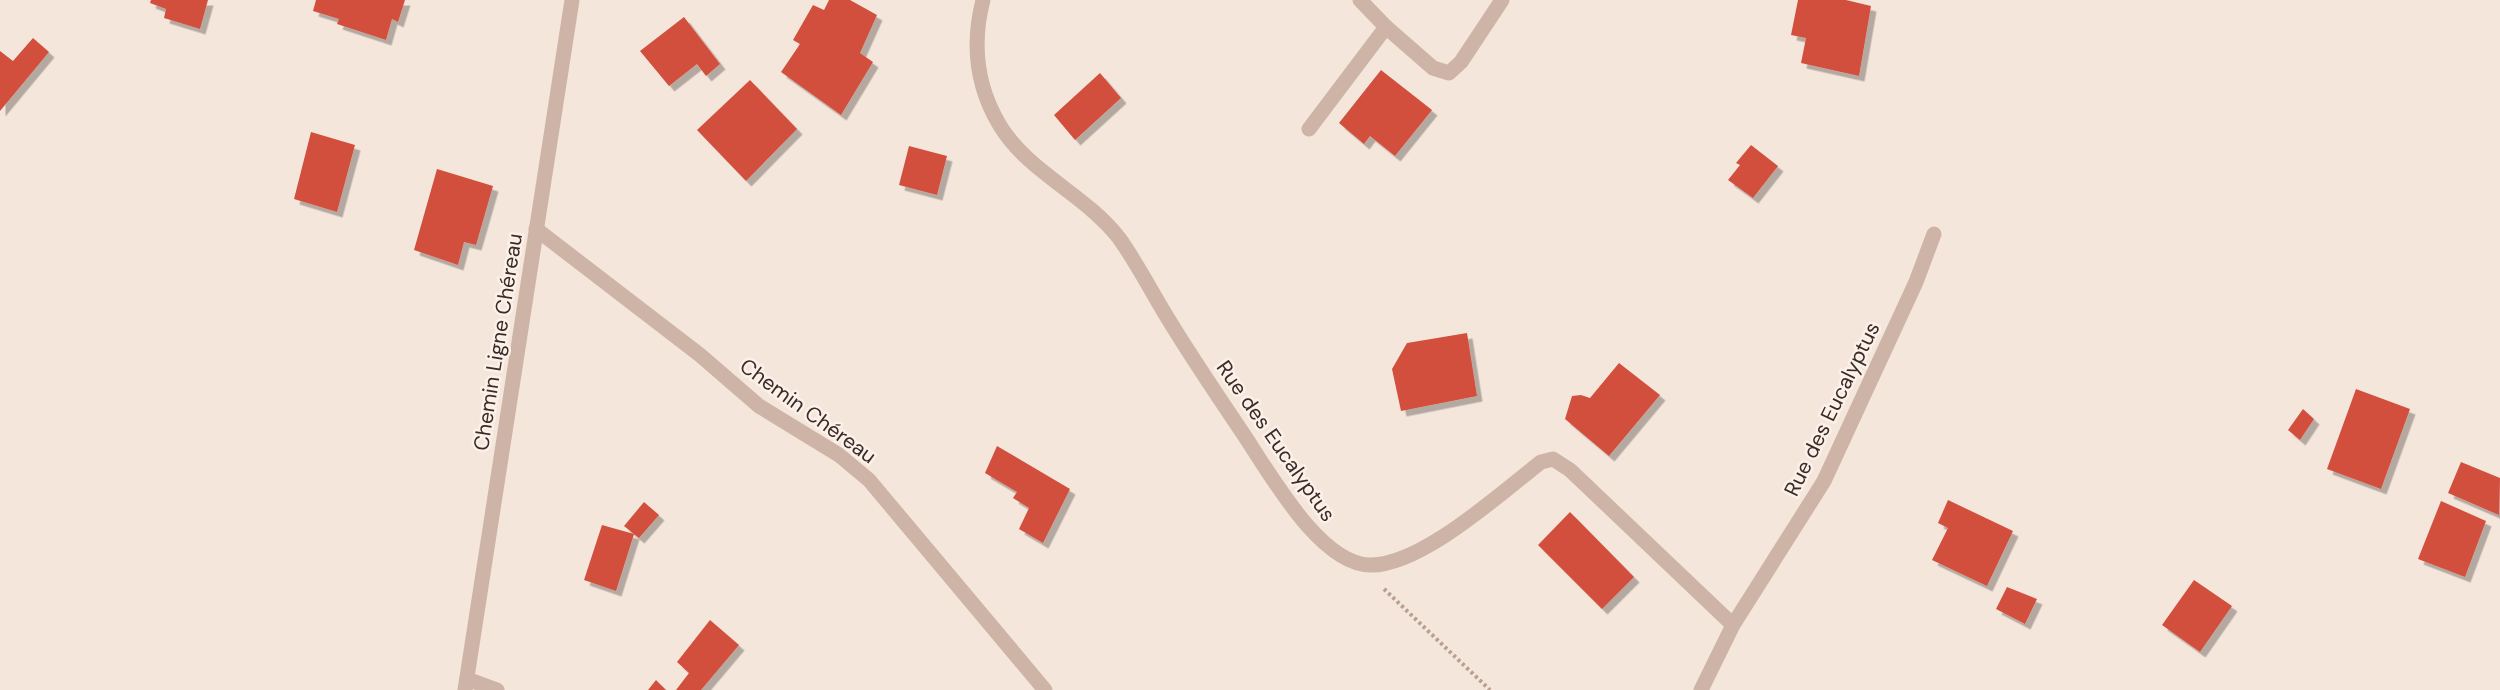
<svg xmlns="http://www.w3.org/2000/svg" width="2500" height="690" font-family="'DM Sans',sans-serif">
<style>
.building{fill:#d2503d;filter:url(#shadow)}
.lines{fill:none;stroke-linecap:round;stroke-linejoin:round}
.path{stroke:#ba9e90;stroke-width:4;stroke-dasharray:3 3;stroke-linecap:butt}
.service{stroke:#ceb4a6;stroke-width:15}
.minor{stroke:#ceb4a6;stroke-width:15}
.tertiary{stroke:#ceb4a6;stroke-width:15}
.labels{text-anchor:middle;dominant-baseline:central;stroke-width:5;stroke-linejoin:round;paint-order:stroke}
.street-label{font-size:21px;fill:#3a2b28;stroke:#fcf1e9}
</style>
<defs>
<filter id="shadow"><feDropShadow dx="5.5" dy="5.5" stdDeviation="0" flood-color="#0004"/></filter>
</defs>
<rect width="100%" height="100%" fill="#f5e6dc"/>
<path class="building" d="M151,0H208L200,29L164,18L166,9L150,3Z
M316,0H405L398,22L392,19L386,40L337,24L339,19L313,11Z
M829,0H850L877,15L860,53L873,62L841,115L781,72L800,44L793,40L813,5L824,10Z
M1798,0H1846L1871,6L1859,76L1801,63L1806,38L1791,35Z
M684,17L720,64L706,76L697,64L669,86L640,51Z
M33,38L49,52L0,111V51L13,61Z
M1381,70L1432,110L1395,156L1370,136L1364,144L1339,123Z
M1100,73L1121,98L1075,140L1054,115Z
M750,80L797,129L746,181L697,130Z
M311,132L355,145L337,212L294,199Z
M1751,145L1778,166L1753,198L1728,180L1740,165L1736,163Z
M909,146L947,156L937,195L899,185Z
M437,169L493,186L476,245L464,242L458,265L414,250Z
M1467,333L1477,396L1401,411L1392,369L1407,343Z
M1619,363L1660,395L1609,456L1565,419L1572,396L1581,395L1590,398Z
M2356,389L2410,409L2381,489L2327,469Z
M2303,409L2314,419L2300,440L2288,430Z
M997,446L1070,489L1043,543L1019,529L1029,508L1013,498L1017,492L985,473Z
M2461,462L2500,478L2499,515L2448,493Z
M1948,500L2013,531L1987,586L1932,560L1948,528L1938,523Z
M2441,501L2486,521L2465,577L2418,559Z
M644,502L659,515L639,538L624,526Z
M1570,512L1634,577L1602,609L1538,545Z
M602,525L634,534L616,591L584,580Z
M2194,580L2232,606L2200,652L2162,625Z
M2007,587L2037,599L2025,624L1996,609Z
M710,620L739,645L701,690H676L689,673L677,662Z
M656,680L666,690H648Z"/>
<g class="lines">
<path class="path" d="M1384,589L1490,690"/>
<path class="service" d="M1386,27L1433,68L1449,73L1461,62L1502,0"/>
<path class="minor" d="M983,0C972,43 976,85 999,124C1027,172 1085,194 1119,238C1137,263 1151,291 1167,317C1190,355 1215,392 1240,429C1267,468 1318,564 1370,565C1421,566 1501,493 1541,462L1553,459L1570,470L1733,625L1701,690
M1309,129L1386,27L1360,0
M536,229L700,355L759,406L839,455L869,480L1045,690
M1733,625L1824,481L1916,282L1934,234
M467,679L497,690"/>
<path class="tertiary" d="M465,690L572,0"/>
</g>
<g class="labels">
<g class="street-label">
<text transform="translate(498 342) rotate(-81)">Chemin Ligne Chéreau</text>
<text transform="translate(1832 409) rotate(-64)">Rue des Eucalyptus</text>
<text transform="translate(808 411) rotate(36)">Chemin Chéreau</text>
<text transform="translate(1276 441) rotate(55)">Rue des Eucalyptus</text>
</g>
</g>
</svg>
